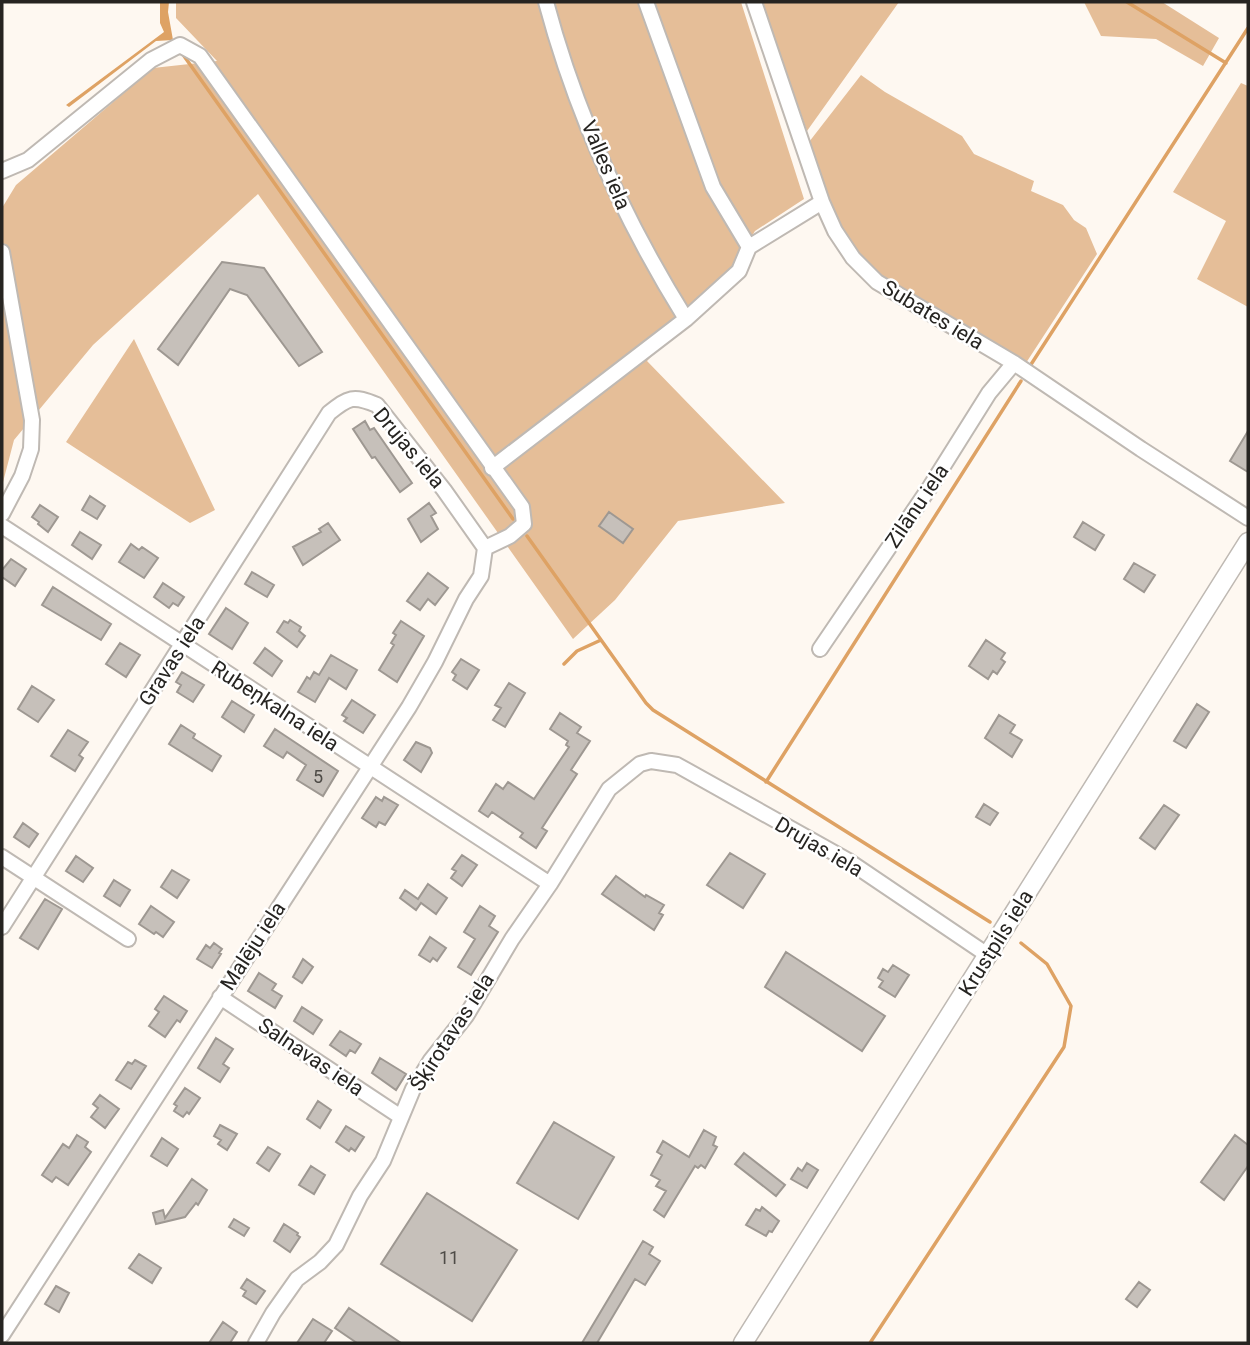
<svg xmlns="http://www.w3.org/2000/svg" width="1250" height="1345" font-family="Roboto,sans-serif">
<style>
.green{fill:#e5be98}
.water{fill:#dea264}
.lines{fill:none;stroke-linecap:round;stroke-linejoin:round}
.stream{stroke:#dea264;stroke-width:3.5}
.building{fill:#c6c0ba;stroke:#9e9892;stroke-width:2}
.minor-casing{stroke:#bfb9b3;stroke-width:18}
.tertiary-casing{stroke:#bfb9b3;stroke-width:21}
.minor{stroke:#fff;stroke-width:14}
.tertiary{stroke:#fff;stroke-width:18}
.labels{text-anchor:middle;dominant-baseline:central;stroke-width:5;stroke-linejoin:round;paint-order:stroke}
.number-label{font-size:18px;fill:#4e4b47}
.street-label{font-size:21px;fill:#262421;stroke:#fff}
</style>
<rect width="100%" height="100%" fill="#fef8f1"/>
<path class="green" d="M176,2H741L804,199L755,231L729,273L647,361L785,503L678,521L615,600L573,639L258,194L93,345L14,440L2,486V208L16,185L153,68L217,61L176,18Z
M761,2H899L807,131Z
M1084,2H1162L1219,38L1203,66L1156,39L1101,36Z
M861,75L885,92L962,136L974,154L1034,181L1031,191L1063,205L1074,220L1086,228L1097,254L1024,366L889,286L859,257L835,219L809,142Z
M1241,83L1248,86V307L1197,279L1226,221L1173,192Z
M134,339L215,510L190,523L66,442Z"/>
<path class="water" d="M160,2H169L168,12L173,40L156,41L69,107L66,105L164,32L160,23Z"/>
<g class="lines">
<path class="stream" d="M1127,2L1226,63
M184,56L513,519
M1030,366L1248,28
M527,536L646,703L653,710L990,922
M564,664L577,651L601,640
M766,782L1021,381
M870,1343L1064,1047L1071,1006L1047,964L1021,943"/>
</g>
<path class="building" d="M222,262L264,268L322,352L299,366L247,295L230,289L178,365L158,349Z
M365,421L370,430L374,428L412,483L400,492L375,457L372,458L353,429Z
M1248,431V472L1230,461Z
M90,496L105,506L97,519L82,510Z
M429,503L436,513L431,516L438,529L421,542L408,519Z
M40,505L58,517L48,532L38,524L39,522L32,517Z
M609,512L633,529L623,543L599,526Z
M1083,522L1104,535L1095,550L1074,537Z
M328,523L340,540L303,565L293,547L321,532L319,529Z
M80,532L101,545L92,559L72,545Z
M131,544L139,550L142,547L158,558L144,578L119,562Z
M11,559L26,569L15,586L2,577V570Z
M1134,563L1155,575L1144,592L1124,579Z
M252,572L274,585L267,597L245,584Z
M428,573L448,588L435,605L428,599L420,610L407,601Z
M163,583L184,597L178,606L173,603L169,608L154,597Z
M53,587L111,624L101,640L42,605Z
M226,608L248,623L232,649L209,634Z
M290,620L301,627L299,631L305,636L297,647L277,632L284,621L288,623Z
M401,621L424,636L397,682L379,670L394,645L391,643L396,635L393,633Z
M986,640L1005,653L1001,659L1005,662L997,674L993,671L988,679L969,666Z
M120,643L140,655L126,677L106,664Z
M265,648L282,661L272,676L254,663Z
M331,655L357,670L346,689L329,678L315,702L298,692L307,677L310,679L314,672L319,675Z
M461,659L479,670L467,689L453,680L456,675L452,672Z
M182,672L204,685L193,702L177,692L181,685L176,682Z
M509,683L525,693L505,727L493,720L501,708L495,705Z
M32,686L54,700L38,722L18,709Z
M352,700L375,715L363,733L344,721L347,718L342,715Z
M232,701L254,715L244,732L222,717Z
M1197,704L1209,712L1186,748L1174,741Z
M560,713L581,727L577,733L590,741L571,770L577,774L542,828L547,831L536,848L520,837L523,833L492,812L488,817L479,811L496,784L503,789L508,782L534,799L569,747L566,745L568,741L550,729Z
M999,715L1015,725L1010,733L1022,740L1012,757L985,738Z
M181,725L195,734L193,738L221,756L212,771L169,744Z
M275,729L338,771L323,796L297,780L306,765L287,752L283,758L264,746Z
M68,730L88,742L79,755L83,758L75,771L51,756Z
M416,742L430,748L432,753L421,772L404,760Z
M376,797L382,801L384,797L398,805L385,825L379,822L376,827L362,818Z
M984,804L998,813L990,825L976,817Z
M1164,805L1179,815L1155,849L1140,838Z
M23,823L38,834L29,847L14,837Z
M730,853L765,874L743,908L707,885Z
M462,855L477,865L462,886L451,878L456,871L452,869Z
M76,856L93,868L83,882L66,871Z
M172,870L189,880L177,898L161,887Z
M616,876L645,897L646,895L664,905L659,913L663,915L654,930L602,894Z
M114,880L130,890L120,906L104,896Z
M428,884L447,898L436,914L421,903L416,910L400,898L405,890L418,899Z
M45,899L62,909L38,949L20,938Z
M151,906L174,922L163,937L156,932L154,934L139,924Z
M480,906L495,916L489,926L498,932L471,975L458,967L475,939L464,932Z
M430,937L446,948L437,961L433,958L430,962L419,955Z
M214,943L222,949L219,953L221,954L212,968L197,959L206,945L210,948Z
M786,952L885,1016L862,1051L765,987Z
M303,959L313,967L302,983L293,977Z
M893,965L909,975L895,997L879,987L883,981L878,978L883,969L888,972Z
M259,973L276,984L272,990L282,996L275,1008L248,991Z
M164,996L187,1011L180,1022L177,1020L165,1037L149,1026L159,1012L155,1009Z
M302,1007L322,1020L313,1034L294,1021Z
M340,1031L361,1044L355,1053L350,1050L346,1056L330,1045Z
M216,1038L233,1049L223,1064L229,1068L220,1082L198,1068Z
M380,1058L406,1074L396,1090L372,1073Z
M135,1060L146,1066L131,1089L116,1080L128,1062L132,1064Z
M185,1088L200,1098L189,1114L187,1112L183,1117L174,1111L177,1106L174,1104Z
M100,1095L119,1109L105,1128L91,1117L98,1108L93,1104Z
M318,1101L331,1110L320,1128L307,1119Z
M554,1122L614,1157L578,1219L517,1183Z
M220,1125L237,1134L227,1150L218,1144L221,1140L214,1136Z
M346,1126L364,1137L355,1151L351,1148L349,1151L336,1142Z
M704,1130L716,1137L713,1145L717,1147L705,1168L701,1165L698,1168L695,1166L664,1217L654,1210L666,1191L656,1186L660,1180L651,1175L662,1155L657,1152L663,1141L689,1157Z
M77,1135L88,1142L85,1147L91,1152L68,1185L56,1177L52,1182L42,1175L63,1144L69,1148Z
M1235,1135L1248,1145V1166L1224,1200L1201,1182Z
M162,1138L178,1149L167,1166L151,1156Z
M268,1147L280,1154L269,1171L257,1163Z
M744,1153L785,1185L776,1196L735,1164Z
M807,1163L818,1170L807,1188L791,1179L798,1168L802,1171Z
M311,1166L325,1175L314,1194L299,1185Z
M192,1179L207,1190L198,1205L196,1203L185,1217L156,1224L153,1213L163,1210L165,1218Z
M427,1193L517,1250L472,1321L381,1264Z
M762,1207L779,1221L772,1232L769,1231L766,1236L746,1225L756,1209L760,1211Z
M234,1219L249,1228L244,1236L229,1227Z
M284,1224L298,1233L297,1235L300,1237L290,1252L274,1241Z
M643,1241L653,1247L649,1254L660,1261L645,1285L635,1279L597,1343H582Z
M139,1254L161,1268L152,1283L129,1268Z
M247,1279L265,1291L256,1304L243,1296L246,1291L241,1288Z
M1139,1282L1150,1290L1137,1307L1126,1299Z
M56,1286L69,1293L59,1312L45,1304Z
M349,1308L401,1343H357L335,1328Z
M313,1319L332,1331L324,1343H297Z
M223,1322L237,1332L230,1343H209Z"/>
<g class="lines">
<g class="minor-casing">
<path id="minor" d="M546,2C576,114 625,221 686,319
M646,2L713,187L749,247
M754,2L822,202L835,231L853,258L877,282L1014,363L1141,449L1248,518
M2,171L28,160L151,60L180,45L200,56L522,507L524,524L510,536L485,548
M2,252L32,420L31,449L22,476L2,514
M492,468L686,319L739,271L749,247L822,202
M2,526L550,884
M820,649L930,487L989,393L1014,363
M2,857L128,939
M2,927L329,413C349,397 353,395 377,405L444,490L485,548
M220,997L401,1117
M2,1335L409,707L435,662L466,599L481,576L485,548
M256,1343L273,1313L297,1279L320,1262L336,1245L360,1196L383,1161L413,1089L431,1060L466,1016L512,939L550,884L609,789L640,764L651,761L677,765L847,860L989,956"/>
</g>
<g class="tertiary-casing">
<path id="tertiary" d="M743,1343L1248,542"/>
</g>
<use href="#minor" class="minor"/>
<use href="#tertiary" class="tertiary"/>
</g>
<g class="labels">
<g class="number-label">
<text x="318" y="776">5</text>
<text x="449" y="1257">11</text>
</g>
<g class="street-label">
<text transform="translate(606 165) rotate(67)">Valles iela</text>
<text transform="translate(933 315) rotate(31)">Subates iela</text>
<text transform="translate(409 448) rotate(50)">Drujas iela</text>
<text transform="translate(917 506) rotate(-56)">Zilānu iela</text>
<text transform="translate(172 661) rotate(-57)">Gravas iela</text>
<text transform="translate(275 706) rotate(33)">Rubeņkalna iela</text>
<text transform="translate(819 847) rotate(30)">Drujas iela</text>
<text transform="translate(996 943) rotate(-58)">Krustpils iela</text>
<text transform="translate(253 946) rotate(-57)">Malēju iela</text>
<text transform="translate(452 1032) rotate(-57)">Šķirotavas iela</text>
<text transform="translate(311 1057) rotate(34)">Salnavas iela</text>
</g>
</g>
<rect width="1250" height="1345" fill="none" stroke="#262421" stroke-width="7"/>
</svg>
